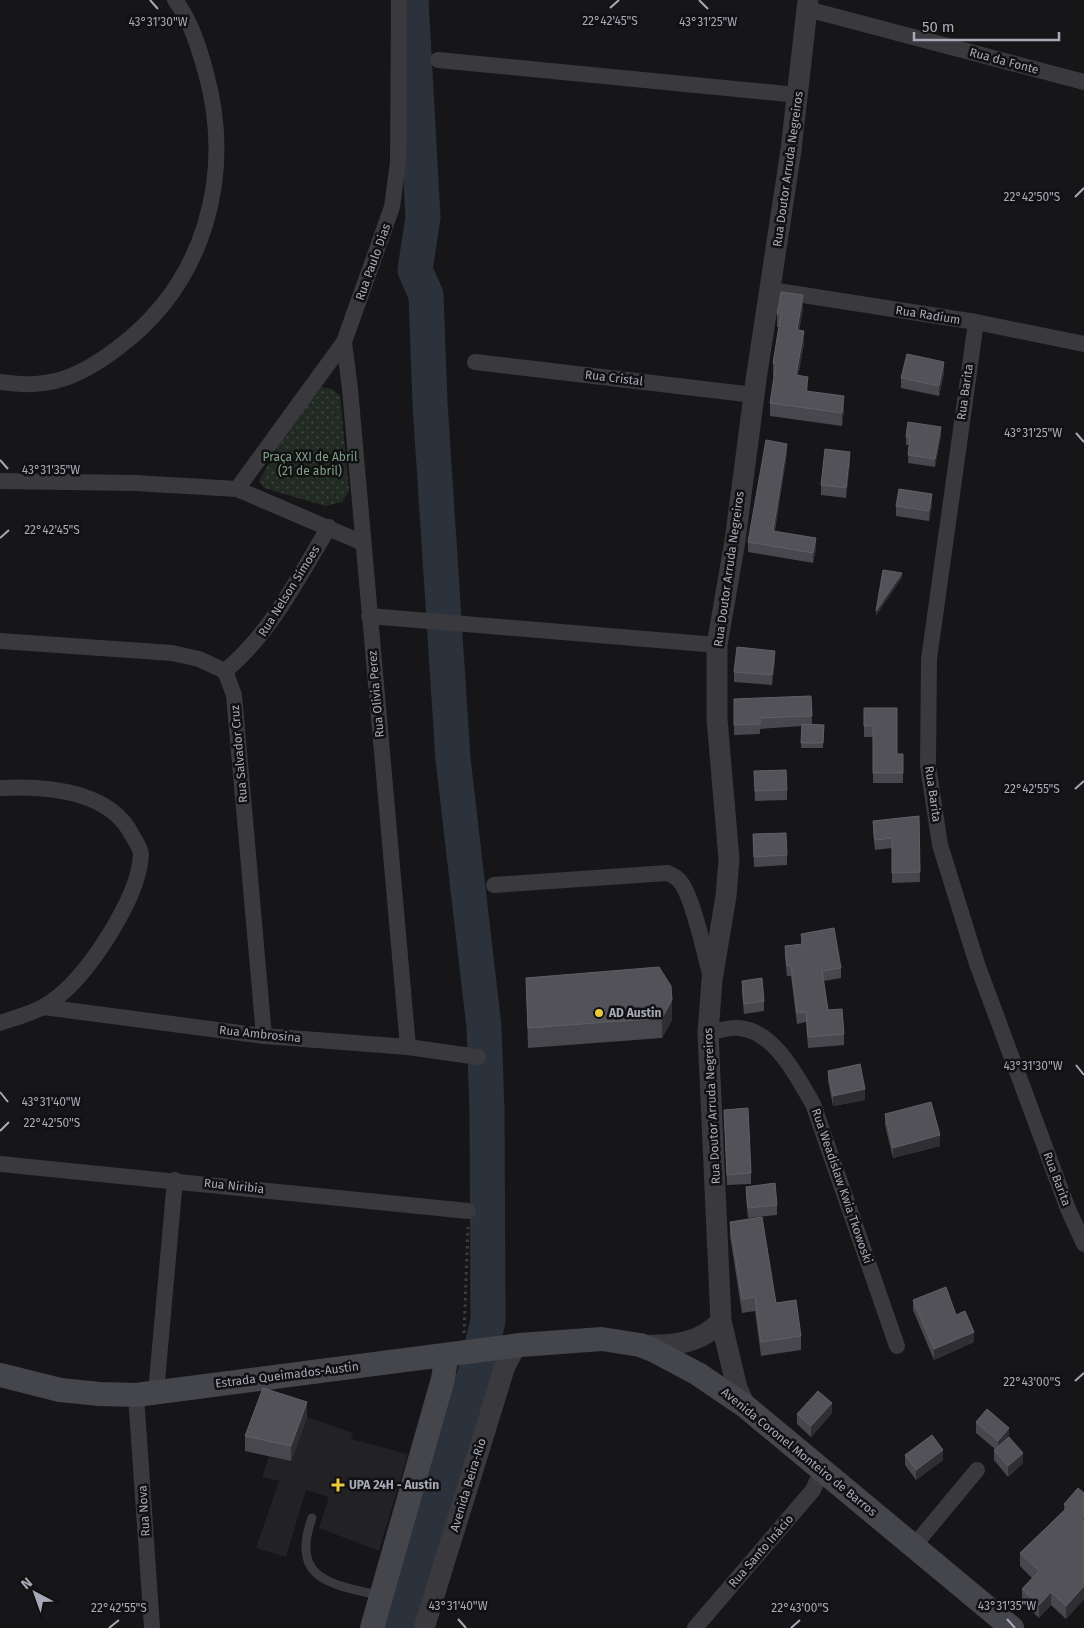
<svg xmlns="http://www.w3.org/2000/svg" width="1084" height="1628" font-family="'Fira Sans',sans-serif">
<style>
.built{fill:#222225}
.park{fill:url(#park-dots)}
.lines{fill:none;stroke-linecap:round;stroke-linejoin:round}
.river{stroke:#2c323b;stroke-width:35}
.path{stroke:#3d3e43;stroke-width:3;stroke-dasharray:2.5 4;stroke-linecap:butt}
.service{stroke:#39393e;stroke-width:9}
.minor{stroke:#39393e;stroke-width:16}
.tertiary{stroke:#39393e;stroke-width:21}
.secondary{stroke:#45464c;stroke-width:24}
.wall{fill:#47474d}
.shaded-wall{fill:#2f2f33}
.building{fill:#525258;stroke:#5f6067}
.ticks{fill:none;stroke:#a8aab7;stroke-width:2}
.poi-dot{fill:#eacc3b;stroke:#111113;stroke-width:2}
.labels{text-anchor:middle;dominant-baseline:central;stroke-width:5;stroke-linejoin:round;paint-order:stroke}
.street-label{font-size:12px;fill:#a8aab7;stroke:#111113}
.park-label{font-size:12px;fill:#80a188;stroke:#111113}
.poi-label{font-size:12px;font-weight:bold;fill:#a8aab7;stroke:#111113;text-anchor:start}
.ticks-label{font-size:12px;text-anchor:middle;fill:#a8aab7;stroke:#111113;stroke-width:5;stroke-linejoin:round;paint-order:stroke}
</style>
<defs>
<pattern id="park-dots" width="8" height="8" patternUnits="userSpaceOnUse" patternTransform="scale(1.25)"><rect width="8" height="8" fill="#222a24"/><path d="M2 2h.1M6 6h.1" fill="none" stroke="#3f4642" stroke-width="1.8" stroke-linecap="round"/></pattern>
</defs>
<rect width="100%" height="100%" fill="#161618"/>
<path class="built" d="M307,1417L353,1433L351,1439L408,1454L379,1551L319,1528L329,1497L306,1490L286,1557L256,1548L279,1481L262,1477L269,1456Z"/>
<path class="park" d="M321,387L332,389L340,396L349,491L342,502L325,506L264,488L259,481L308,393Z"/>
<g class="lines">
<path class="river" d="M395,1628L476,1370L488,1321L487,1111L484,1027L453,759L430,403L426,295L415,270L423,217L411,0"/>
<path class="path" d="M464,1333L468,1227"/>
<path class="service" d="M312,1518C289,1581 333,1584 381,1596"/>
<path class="minor" d="M807,9L1084,82
M438,60L798,95
M771,290L976,322L1084,344
M976,322L929,659L928,766L940,845L977,964L1068,1209L1084,1244
M344,342L350,389L408,1047
M475,362L754,395
M0,382C49,390 80,377 119,347C205,282 234,176 206,73C199,48 191,21 175,0
M0,481L134,483L237,489L363,543
M237,489L344,342L392,207L398,162L399,0
M369,616L717,645
M0,641L172,653L199,659L225,671L234,695L264,1036
M225,671C271,633 298,578 329,527
M0,788C44,786 109,790 132,835C135,840 141,849 141,855C139,883 125,908 111,932C95,958 70,992 43,1007C30,1014 14,1018 0,1023
M494,885L667,873C674,875 678,878 682,884C694,902 705,955 711,978
M43,1007L264,1036L408,1047L478,1057
M708,1033C717,1031 729,1027 739,1028C775,1031 797,1077 813,1104L897,1346
M0,1164L468,1211
M156,1392L175,1180
M136,1395L152,1628
M913,1547L977,1470
M695,1628L813,1490L822,1470"/>
<path class="tertiary" d="M641,1345C671,1346 701,1344 721,1321
M745,1406L737,1388L721,1321L708,1033L712,980L726,896L729,859L717,719V645L735,541L756,380L791,150L808,0
M424,1628L505,1366L513,1351L520,1345"/>
<path class="secondary" d="M0,1375L60,1390L100,1394L136,1395L520,1345L602,1339L640,1345L653,1350L698,1374L745,1406L1012,1628
M372,1628L443,1379L445,1366L438,1356"/>
</g>
<path class="wall" d="M803,308L799,331L804,344L798,376L808,391L844,409L842,426L770,416V403L774,377L773,376V363L779,327H777V314Z
M944,373L939,396L901,388V378Z
M941,435L935,467L908,463L909,445H906V437Z
M787,453L775,531L816,548L813,563L748,552V542Z
M850,462L846,498L821,495V485Z
M932,505L929,521L896,516V506Z
M775,661L772,685L734,682V672Z
M811,696L812,724L824,725L823,748H801L802,726L760,729V734L734,735V709Z
M864,708L897,754H903V783H873V737H864Z
M754,771L787,790V800L755,801Z
M919,816L920,882L892,883V848L875,850L873,832V821Z
M753,834L787,855V865L754,867Z
M801,934L841,968V978L824,981L828,1010L844,1034V1045L808,1048L806,1022L797,1024L791,976H787L785,957V946L801,944Z
M526,978L672,1020L662,1038L528,1048Z
M742,981L764,1001V1011L744,1014L742,992Z
M828,1071L865,1100L833,1106L828,1081Z
M724,1110L751,1173V1184L727,1185Z
M885,1114L940,1146L893,1158L885,1125Z
M746,1187L777,1205V1215L748,1218L746,1197Z
M730,1222L776,1303L801,1336V1350L761,1356L755,1311L742,1313L730,1236Z
M913,1300L956,1315L974,1342L934,1360L913,1310Z
M832,1413L811,1437L797,1424V1414Z
M307,1417L291,1461L245,1451V1436Z
M976,1422L1009,1437L1023,1463L1008,1477L994,1460V1450L995,1449L976,1433Z
M905,1455L943,1460L916,1480L905,1465Z
M1084,1493V1599L1066,1619L1051,1605L1039,1618L1022,1602V1589L1032,1578L1020,1566V1553L1064,1510V1504Z"/>
<path class="shaded-wall" d="M803,295V308L797,343V330Z
M804,331V344L796,388V375Z
M944,362V373L939,396V386Z
M808,377V390L806,404V391Z
M844,396V409L842,426V413Z
M941,427V435L935,467V459Z
M787,444V453L773,540V531Z
M850,452V462L846,498V488Z
M932,494V505L929,521V511Z
M816,538V548L813,563V553Z
M902,573V578L876,616V611Z
M775,651V661L772,685V675Z
M672,1000V1020L662,1038V1018Z
M865,1089V1100L833,1106V1096Z
M940,1135V1146L893,1158V1148Z
M974,1332V1342L934,1360V1349Z
M307,1402V1417L291,1461V1446Z
M832,1403V1413L811,1437V1426Z
M1009,1428V1438L998,1451V1441Z
M943,1450V1460L916,1480V1470Z
M1023,1453V1463L1008,1477V1466Z
M1084,1586V1599L1066,1619V1606Z
M1051,1592V1605L1039,1618V1605Z"/>
<path class="building" d="M781,292L803,295L797,330L804,331L796,375L808,377L806,391L844,396L842,413L770,403L776,364L773,363L781,314H777Z
M907,354L944,362L939,386L901,378Z
M908,422L941,427L935,459L908,455L910,437H906Z
M766,440L787,444L773,531L816,538L813,553L748,542Z
M825,449L850,452L846,488L821,485Z
M899,489L932,494L929,511L896,506Z
M883,570L902,573L876,611Z
M737,647L775,651L772,675L734,672Z
M811,696L812,716L760,718V724L734,725V699Z
M864,708H897V754H903V773H873V726H864Z
M802,724L824,725L823,743H801Z
M786,770L787,790L755,791L754,771Z
M919,816L920,872L892,873V838L875,840L873,821Z
M786,833L787,855L754,857L753,834Z
M834,928L841,968L822,971L828,1010L842,1009L844,1034L808,1037L806,1012L797,1013L791,966H787L785,946L803,944L801,934Z
M659,967L671,986L672,1000L662,1018L528,1028L526,978Z
M762,978L764,1001L744,1004L742,981Z
M860,1064L865,1089L833,1096L828,1071Z
M931,1102L940,1135L893,1148L885,1114Z
M748,1108L751,1173L727,1175L724,1110Z
M775,1183L777,1205L748,1208L746,1187Z
M762,1217L776,1303L796,1300L801,1336L761,1342L755,1297L742,1299L730,1222Z
M946,1287L956,1315L965,1311L974,1332L934,1349L913,1300Z
M263,1388L307,1402L291,1446L245,1436Z
M818,1391L832,1403L811,1426L797,1414Z
M987,1409L1009,1428L998,1441L976,1422Z
M932,1435L943,1450L916,1470L905,1455Z
M1009,1437L1023,1453L1008,1466L994,1450Z
M1078,1488L1084,1493V1516L1081,1519L1084,1522V1586L1066,1606L1051,1592L1039,1605L1022,1589L1039,1571L1020,1553L1068,1507L1064,1504Z"/>
<path class="ticks" d="M150,0L158,9M699,0L708,9M610,8L619,0M1075,197L1084,188M1076,433L1084,442M0,460L8,469M0,538L9,530M1075,789L1084,781M1076,1065L1084,1075M0,1092L8,1102M0,1131L9,1122M1075,1381L1084,1373M458,1619L466,1628M1007,1619L1015,1628M109,1628L119,1620M791,1628L800,1620"/>
<g class="poi-dot">
<circle cx="599" cy="1013" r="5"/>
<path d="M335.5 1477.5h5v5h5v5h-5v5h-5v-5h-5v-5h5z"/>
</g>
<g class="labels">
<g class="street-label">
<text transform="translate(1004 61) rotate(15)">Rua da Fonte</text>
<text transform="translate(788 169) rotate(-82)">Rua Doutor Arruda Negreiros</text>
<text transform="translate(373 262) rotate(-70)">Rua Paulo Dias</text>
<text transform="translate(928 315) rotate(9)">Rua Radium</text>
<text transform="translate(614 378) rotate(7)">Rua Cristal</text>
<text transform="translate(965 392) rotate(-82)">Rua Barita</text>
<text transform="translate(729 569) rotate(-82)">Rua Doutor Arruda Negreiros</text>
<text transform="translate(289 591) rotate(-58)">Rua Nelson Simoes</text>
<text transform="translate(376 694) rotate(-95)">Rua Olivia Perez</text>
<text transform="translate(239 754) rotate(-95)">Rua Salvador Cruz</text>
<text transform="translate(933 794) rotate(82)">Rua Barita</text>
<text transform="translate(260 1034) rotate(6)">Rua Ambrosina</text>
<text transform="translate(712 1106) rotate(-93)">Rua Doutor Arruda Negreiros</text>
<text transform="translate(1057 1179) rotate(69)">Rua Barita</text>
<text transform="translate(234 1186) rotate(6)">Rua Niribia</text>
<text transform="translate(842 1186) rotate(71)">Rua Weadislaw Kwia Tkowoski</text>
<text transform="translate(287 1375) rotate(-7)">Estrada Queimados-Austin</text>
<text transform="translate(799 1452) rotate(39)">Avenida Coronel Monteiro de Barros</text>
<text transform="translate(468 1485) rotate(-73)">Avenida Beira-Rio</text>
<text transform="translate(144 1511) rotate(-94)">Rua Nova</text>
<text transform="translate(761 1551) rotate(-49)">Rua Santo Inácio</text>
</g>
<g class="park-label">
<text x="310" y="457">Praça XXI de Abril<tspan x="310" dy="14">(21 de abril)</tspan></text>
</g>
<g class="poi-label">
<text x="609" y="1013">AD Austin</text>
<text x="349" y="1485">UPA 24H - Austin</text>
</g>
</g>
<g class="ticks-label">
<text x="610" y="25">22°42'45"S</text>
<text x="158" y="26">43°31'30"W</text>
<text x="708" y="26">43°31'25"W</text>
<text x="1032" y="201">22°42'50"S</text>
<text x="1033" y="437">43°31'25"W</text>
<text x="51" y="474">43°31'35"W</text>
<text x="52" y="534">22°42'45"S</text>
<text x="1032" y="793">22°42'55"S</text>
<text x="1033" y="1070">43°31'30"W</text>
<text x="51" y="1106">43°31'40"W</text>
<text x="52" y="1127">22°42'50"S</text>
<text x="1032" y="1386">22°43'00"S</text>
<text x="458" y="1610">43°31'40"W</text>
<text x="1007" y="1610">43°31'35"W</text>
<text x="119" y="1612">22°42'55"S</text>
<text x="800" y="1612">22°43'00"S</text>
</g>
<g transform="translate(35 1593) rotate(319)" stroke="#111113" stroke-width="4" paint-order="stroke">
<path d="M0-4L9 19L0 12L-9 19Z" fill="#a8aab7"/>
<text y="-8" font-size="14" font-weight="bold" text-anchor="middle" fill="#a8aab7">N</text>
</g>
<path d="M914 32v8h145v-8" fill="none" stroke="#a8aab7" stroke-width="2.5"/>
<text x="922" y="32" font-size="15" fill="#a8aab7" stroke="#111113" stroke-width="4" paint-order="stroke">50 m</text>
</svg>
